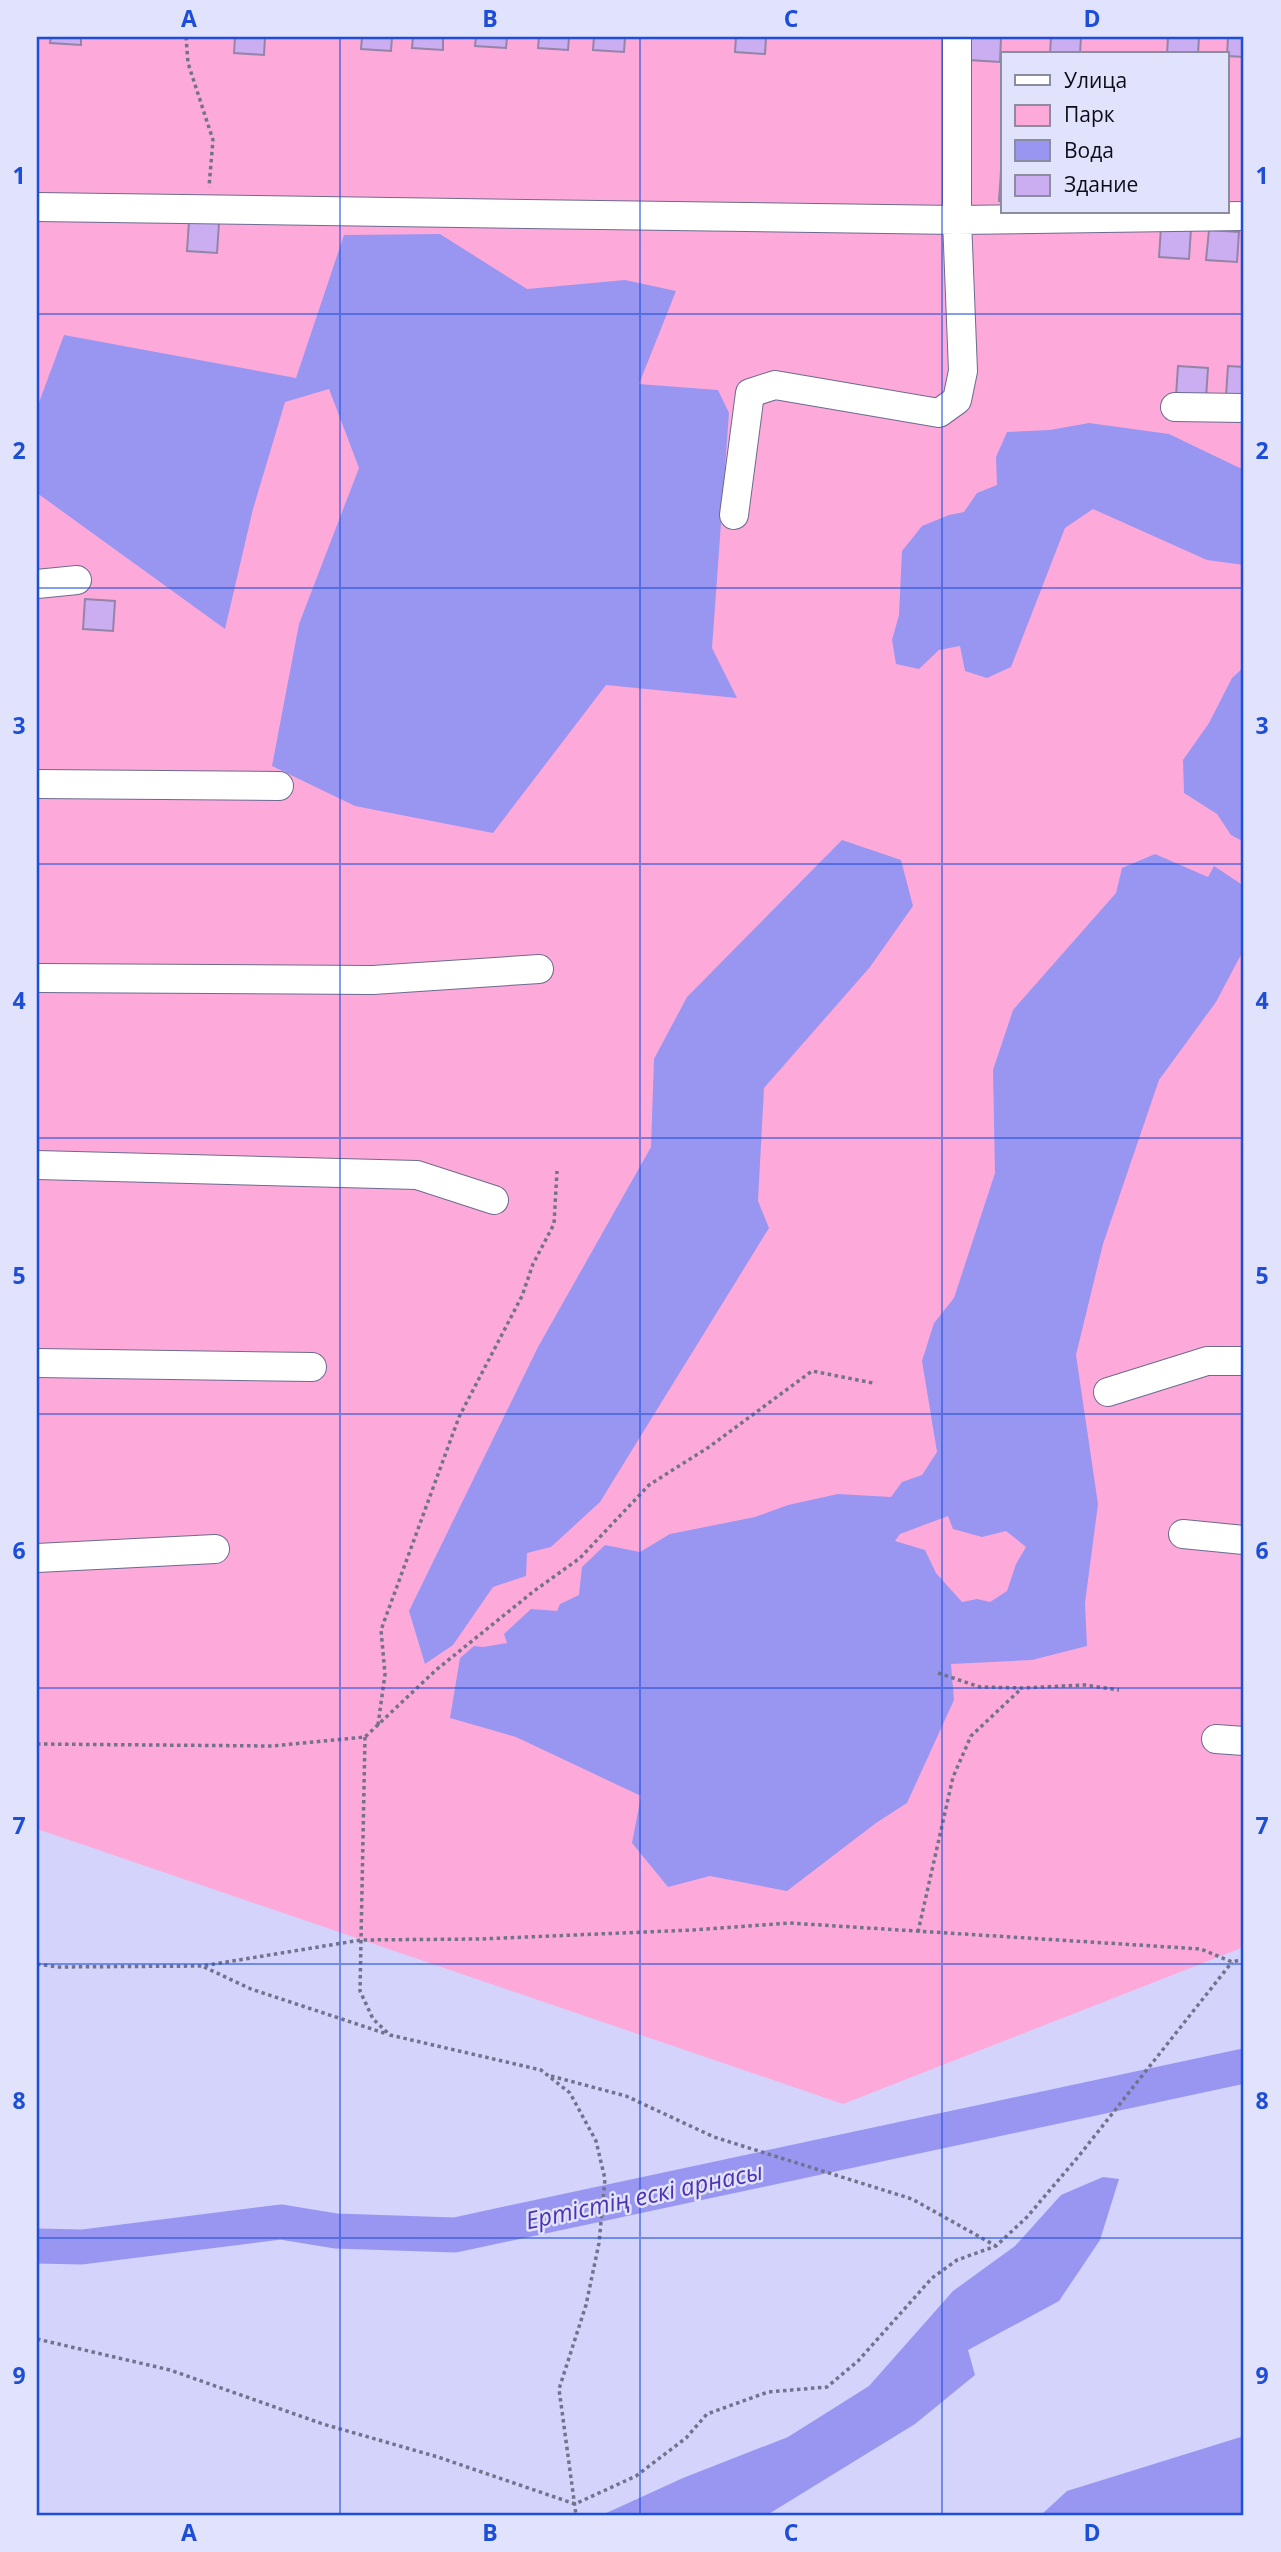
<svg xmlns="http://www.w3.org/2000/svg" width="1281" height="2552" font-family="'Open Sans',sans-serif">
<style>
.green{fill:#fdaada;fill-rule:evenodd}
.water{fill:#9996f1;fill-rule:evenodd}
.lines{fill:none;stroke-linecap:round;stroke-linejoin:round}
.river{stroke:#9996f1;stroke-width:35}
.building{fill:#cbaef1;stroke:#9384a8;stroke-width:2}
.minor-casing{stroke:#6b6b8f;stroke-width:30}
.path{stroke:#72728d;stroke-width:3.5;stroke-dasharray:3.5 3.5;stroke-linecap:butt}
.minor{stroke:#fff;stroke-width:28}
.grid{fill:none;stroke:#1d4ed8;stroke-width:2;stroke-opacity:0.55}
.labels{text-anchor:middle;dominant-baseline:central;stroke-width:5;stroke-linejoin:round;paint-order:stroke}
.water-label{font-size:24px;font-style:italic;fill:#4d32b5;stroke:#e1e2fb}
.neatline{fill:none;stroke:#1d4ed8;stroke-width:2.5}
.grid-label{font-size:23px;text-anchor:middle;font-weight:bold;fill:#1d4ed8}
</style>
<rect width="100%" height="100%" fill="#d3d3fc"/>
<path class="green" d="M37,37H1244V1947L843,2104L37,1829ZM1003,54H1227V212H1003Z"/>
<path class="water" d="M440,234L527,289L625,280L676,291L639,384L718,390L729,413L712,648L737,698L606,685L493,833L355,806L272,766L299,624L359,468L329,389L285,402L253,509L225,629L37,493V408L64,335L296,378L344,235Z
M1089,423L1169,434L1244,470V565L1207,560L1093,509L1065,528L1011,667L987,678L965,671L960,646L939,650L919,669L896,664L892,640L899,615L902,551L922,526L949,515L964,512L977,493L997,485L996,457L1007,432L1050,430Z
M1244,667V842L1231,835L1217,814L1184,793L1183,760L1209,723L1232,678Z
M842,840L901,860L913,906L870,967L764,1088L758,1201L769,1228L600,1502L551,1547L527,1553L526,1576L493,1587L453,1645L425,1664L409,1611L538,1347L651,1147L654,1059L687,997Z
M1155,854L1208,877L1214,866L1244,886V949L1216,1002L1159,1080L1103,1244L1076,1355L1098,1504L1085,1603L1087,1646L1032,1660L951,1664L954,1700L907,1803L876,1823L787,1891L710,1876L668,1887L632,1843L641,1796L516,1737L450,1718L460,1658L474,1646L483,1647L507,1643L504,1634L531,1609L557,1611L560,1604L579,1595L582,1567L605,1545L640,1552L670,1534L755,1517L788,1505L838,1494L891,1497L902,1482L922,1475L937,1452L922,1361L934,1323L954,1298L995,1173L993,1070L1013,1010L1116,893L1122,868ZM948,1516L953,1529L982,1537L1006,1531L1026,1547L1016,1564L1007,1591L990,1602L977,1599L962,1602L936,1573L925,1550L895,1541L900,1534Z
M1103,2177L1119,2179L1100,2240L1059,2301L968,2350L975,2375L915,2424L767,2515H602L683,2478L788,2437L869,2386L953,2291L1015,2246L1061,2195Z
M1244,2436V2515H1041L1067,2491Z"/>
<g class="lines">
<path class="river" d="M37,2246L82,2247L281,2222L336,2231L455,2235L1244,2066"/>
</g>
<path class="building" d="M51,37H81V45L50,43Z
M235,37H265L264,55L234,53Z
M362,37H392L391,51L361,49Z
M413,37H443V50L412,48Z
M476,37H507L506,48L475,46Z
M539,37H569L568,50L538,48Z
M594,37H625L624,52L593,50Z
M736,37H766L765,54L735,52Z
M971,37H1001L1000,62L969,60Z
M1051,37H1081L1080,54H1050Z
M1168,37H1199L1198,54H1167Z
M1228,37H1244V57L1227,56Z
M1001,171H1003V202L999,201Z
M189,221L219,223L217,253L187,251Z
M1161,227L1191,229L1189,259L1159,257Z
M1209,230L1239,232L1237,262L1206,260Z
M1178,366L1208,368L1206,398L1176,396Z
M1228,366L1244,367V397L1226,396Z
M85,599L115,601L113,631L83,629Z"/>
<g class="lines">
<g class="minor-casing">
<path id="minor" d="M37,207L957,220L1244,216
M1175,407L1244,408
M734,515L750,393L775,385L939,413L957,400L963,371L957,220V37
M37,584L77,580
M37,784L279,786
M37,978L373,980L539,969
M37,1165L417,1175L494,1200
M37,1363L312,1367
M1108,1392L1207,1361H1244
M1183,1534L1244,1540
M37,1558L215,1549
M1216,1739L1244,1741"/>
</g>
<path class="path" d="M186,37L188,63L213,140L209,187
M938,1673L980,1687L1022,1688L1085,1685L1119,1690
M378,1725L385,1674L381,1630L459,1417L522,1296L533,1264L554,1224L557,1171
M365,1737L360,1991L373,2019L390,2035L541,2070L570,2093L596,2141L605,2179L599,2243L586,2305L559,2389L576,2515
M37,1744L272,1746L365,1737L436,1670L534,1591L580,1558L649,1485L709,1447L812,1371L873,1383
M918,1932L953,1777L971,1736L1022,1688
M37,1964L57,1967L202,1966L361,1940L480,1939L693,1930L789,1923L1201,1949L1232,1962L1244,1959
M204,1967L251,1989L387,2034
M551,2076L626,2096L714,2137L912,2199L996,2246
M37,2339L170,2370L323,2424L438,2457L575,2504L636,2476L686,2438L707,2414L768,2392L827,2387L858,2361L932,2278L957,2260L996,2246L1027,2217L1078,2157L1232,1962"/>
<use href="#minor" class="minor"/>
</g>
<path class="grid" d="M340,37V2515M640,37V2515M942,37V2515M37,314H1244M37,588H1244M37,864H1244M37,1138H1244M37,1414H1244M37,1688H1244M37,1964H1244M37,2238H1244"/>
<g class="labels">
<g class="water-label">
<text transform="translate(644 2195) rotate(-12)">Ертістің ескі арнасы</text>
</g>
</g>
<rect width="1281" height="2552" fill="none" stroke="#e1e2fb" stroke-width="77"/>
<rect x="1001" y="52" width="228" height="161" fill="#e1e2fb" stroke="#8c8ca1" stroke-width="2"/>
<rect x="1015" y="75" width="35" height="10" fill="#ffffff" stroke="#8c8ca1" stroke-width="2"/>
<text x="1064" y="88" font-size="21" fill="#0c0c19">Улица</text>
<rect x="1015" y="105" width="35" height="21" fill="#fdaada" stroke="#8c8ca1" stroke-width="2"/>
<text x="1064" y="122" font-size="21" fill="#0c0c19">Парк</text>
<rect x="1015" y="140" width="35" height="21" fill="#9996f1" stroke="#8c8ca1" stroke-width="2"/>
<text x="1064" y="158" font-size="21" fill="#0c0c19">Вода</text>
<rect x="1015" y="175" width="35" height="21" fill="#cbaef1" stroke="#8c8ca1" stroke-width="2"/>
<text x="1064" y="192" font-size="21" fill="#0c0c19">Здание</text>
<rect x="38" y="38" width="1204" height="2476" class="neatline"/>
<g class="grid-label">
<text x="189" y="27">A</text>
<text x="490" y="27">B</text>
<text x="791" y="27">C</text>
<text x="1092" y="27">D</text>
<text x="19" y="184">1</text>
<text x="1262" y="184">1</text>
<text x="19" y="459">2</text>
<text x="1262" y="459">2</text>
<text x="19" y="734">3</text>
<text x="1262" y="734">3</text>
<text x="19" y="1009">4</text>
<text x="1262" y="1009">4</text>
<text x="19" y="1284">5</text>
<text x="1262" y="1284">5</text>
<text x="19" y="1559">6</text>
<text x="1262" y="1559">6</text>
<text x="19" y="1834">7</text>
<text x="1262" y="1834">7</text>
<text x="19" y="2109">8</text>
<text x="1262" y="2109">8</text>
<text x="19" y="2384">9</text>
<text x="1262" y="2384">9</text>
<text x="189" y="2541">A</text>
<text x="490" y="2541">B</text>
<text x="791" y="2541">C</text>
<text x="1092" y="2541">D</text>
</g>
</svg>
